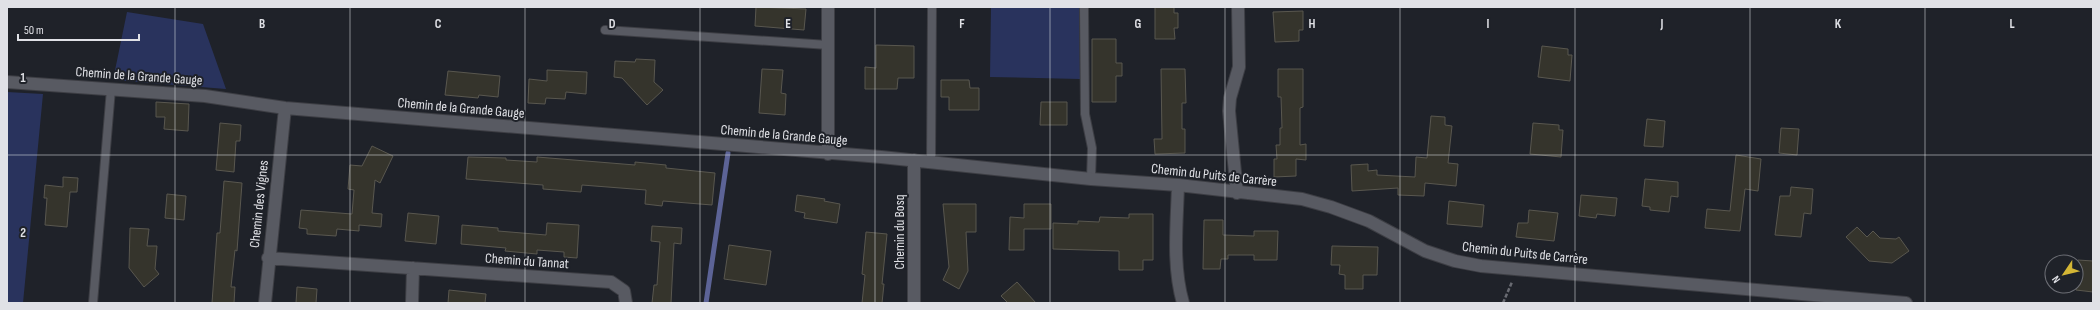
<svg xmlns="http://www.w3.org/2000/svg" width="2100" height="310" font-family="'Sofia Sans Condensed',sans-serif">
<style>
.green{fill:#29335d}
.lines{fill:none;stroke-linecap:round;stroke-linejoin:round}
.stream{stroke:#5c6396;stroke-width:5}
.building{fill:#35342c;stroke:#59574f}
.lane-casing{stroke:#3d3e44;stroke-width:10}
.street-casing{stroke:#3d3e44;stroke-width:14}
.path{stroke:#696b72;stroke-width:2.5;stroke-dasharray:4 2;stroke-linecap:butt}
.lane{stroke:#585a62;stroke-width:8}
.street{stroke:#585a62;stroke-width:12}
.grid{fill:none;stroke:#e0e1e6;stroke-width:1;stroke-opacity:0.55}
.labels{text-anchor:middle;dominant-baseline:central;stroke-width:4;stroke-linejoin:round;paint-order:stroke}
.street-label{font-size:14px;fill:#e0e1e6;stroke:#1f2229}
.grid-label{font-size:13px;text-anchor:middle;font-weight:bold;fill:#e0e1e6;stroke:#1f2229;stroke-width:4;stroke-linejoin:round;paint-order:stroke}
</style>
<rect width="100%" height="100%" fill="#1f2229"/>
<path class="green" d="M991,7H1079L1080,79L990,77Z
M127,12L203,24L226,89L113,80Z
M7,92L43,94L23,303H7Z"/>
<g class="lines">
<path class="stream" d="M706,303L728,153"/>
</g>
<path class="building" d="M756,7L806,9L804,30L755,26Z
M1155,7H1174V13H1178V28H1174L1175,39H1155Z
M1303,11V30H1299V41L1275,42L1273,12Z
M1092,39H1116V63H1122V76H1116V102H1092Z
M876,45L914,46V78H898L897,89H865V67L876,68Z
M1542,46L1568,49V55H1572L1570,81L1538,77Z
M636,59L655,60L654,82L663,90L647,105L622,78L614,77L615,61L635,62Z
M762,69L783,70L781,93L786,94L785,115L759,113Z
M1161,69H1185L1186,103H1182V129H1185V153L1155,154L1154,139H1162Z
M1278,69H1303V107L1300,108V145L1306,144V160L1296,159V176L1274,177V159H1277L1276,145H1280V128H1282L1281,97H1278Z
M547,70L587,72L586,94L566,92L565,99L546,98L545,104L528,103L529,79L547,81Z
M448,71L500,76L498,97L479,95L478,98L445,95Z
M941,80H969L970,88H979V110H949V97H941Z
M156,102L189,104L188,131L164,129L165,117H156Z
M1041,102H1067V125H1040Z
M1431,116L1445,117V125L1452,126L1448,163L1458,164L1456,186L1425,183L1424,196L1398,195V188L1352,191L1351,165L1368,164V171L1377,170V175L1415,177L1416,157L1427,158Z
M1647,119L1665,121L1663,147L1644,146Z
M220,123L241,125L240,141H236L234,172L216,170Z
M1533,123L1559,125V130H1563L1561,157L1530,154Z
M1781,128L1799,129L1797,155L1779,153Z
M372,146L393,156L380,183L375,180L372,213L382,214L381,227L359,225V231L337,229L336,236L307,234V229L299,228L301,210L352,214L354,190L348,189L350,165L362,166Z
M1736,155L1761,159L1758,191L1745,189L1740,231L1705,228L1707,209L1730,211Z
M468,157L506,158V160L537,162V157L635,165V162L666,165V168L715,173L712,205L663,201L662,206L645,204L646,190L582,185L581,192L543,189V185L466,179Z
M63,177L78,178L77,192H70L67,227L45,225L47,198H44L45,185L63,187Z
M1645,179L1678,182V197L1671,196L1669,212L1650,210V207L1642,206Z
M224,181L242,183L237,251L235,250L231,287H235L234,303H212L217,233H220Z
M1791,187L1813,189L1811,214L1804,213L1801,237L1775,235L1780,196H1790Z
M167,194L186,196L184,220L165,218Z
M797,195L825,199L824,201L840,204L837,223L804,218L805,213L795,211Z
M1581,195L1617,198L1615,216L1597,214L1596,218L1579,216Z
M1449,201L1484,205L1482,227L1447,224Z
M943,204H976V232H966L968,271L959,289L943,280L949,267Z
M1024,204H1051V229H1024V250H1009L1010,217L1024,218Z
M1529,210L1558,213L1554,241L1516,237L1518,223H1528Z
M408,213L439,216L436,244L405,241Z
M1129,214H1153V260H1143V270H1119V251L1053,249V223L1078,224V221L1099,222L1100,217L1129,218Z
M1204,220H1223V235L1254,236V231H1278L1277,260H1254V255H1228V259H1221L1220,269H1203Z
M547,223L579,225L577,258L564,257V252L537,250V254L505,251L506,248L461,244L462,225L498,228V231L546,235Z
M652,226L682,228L681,244L674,243L671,303H652L654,285H657L660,242L651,241Z
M1857,227L1867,237L1873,231L1880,238L1896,239L1899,237L1909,251L1892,263L1869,261L1846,237Z
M130,228L149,229L147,246H157L155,269L159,274L144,287L129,268Z
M866,232L887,234L882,284H884L882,303H862L865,275L862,274Z
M729,245L771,251L766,285L724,279Z
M1332,246L1378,247L1377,275H1363V289H1345V275L1339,274L1340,265H1331Z
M2078,260L2093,261V292L2076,290Z
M1017,282L1036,303H1008L1001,296Z
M297,287L317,289L316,303H296Z
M449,290L486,294L485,303H448Z"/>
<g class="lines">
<g class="lane-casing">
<path id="lane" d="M1084,7L1085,114L1092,148L1091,179
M605,30L828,45
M931,162L932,7
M93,303L111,89"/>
</g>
<g class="street-casing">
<path id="street" d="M7,82L205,96L285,108L881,157L1091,179L1178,185L1302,199L1331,207L1369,221L1425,251L1455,261L1481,266L1906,303
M828,154V7
M1178,185C1177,223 1172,265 1183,303
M1237,193L1229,111L1230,98L1239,67L1238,7
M268,258L611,282L624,291L626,303
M265,303L285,108
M412,303L413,268
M914,303V160"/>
</g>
<path class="path" d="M1503,303L1512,282"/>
<use href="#lane" class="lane"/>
<use href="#street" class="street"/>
</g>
<path class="grid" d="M175,7V303M350,7V303M525,7V303M700,7V303M875,7V303M1050,7V303M1225,7V303M1400,7V303M1575,7V303M1750,7V303M1925,7V303M7,155H2093"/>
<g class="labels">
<g class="street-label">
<text transform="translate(139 76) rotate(4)">Chemin de la Grande Gauge</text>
<text transform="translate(461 108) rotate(5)">Chemin de la Grande Gauge</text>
<text transform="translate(784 135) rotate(5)">Chemin de la Grande Gauge</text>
<text transform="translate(1214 175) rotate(6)">Chemin du Puits de Carrère</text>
<text transform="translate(259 204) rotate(-84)">Chemin des Vignes</text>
<text transform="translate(899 232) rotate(-90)">Chemin du Bosq</text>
<text transform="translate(1525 253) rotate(6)">Chemin du Puits de Carrère</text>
<text transform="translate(527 261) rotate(4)">Chemin du Tannat</text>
</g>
</g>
<g class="grid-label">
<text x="262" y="28">B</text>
<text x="438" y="28">C</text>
<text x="612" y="28">D</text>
<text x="788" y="28">E</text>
<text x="962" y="28">F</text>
<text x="1138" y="28">G</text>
<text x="1312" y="28">H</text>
<text x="1488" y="28">I</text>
<text x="1662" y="28">J</text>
<text x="1838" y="28">K</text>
<text x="2012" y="28">L</text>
<text x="23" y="82">1</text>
<text x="23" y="237">2</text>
</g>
<rect width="2100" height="310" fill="none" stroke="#e0e1e6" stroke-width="16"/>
<g transform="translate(2064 274) rotate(235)"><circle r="19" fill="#1f2229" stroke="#6c6e75"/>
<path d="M0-3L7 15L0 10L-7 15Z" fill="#d4b635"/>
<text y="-6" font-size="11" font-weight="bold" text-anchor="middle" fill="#e0e1e6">N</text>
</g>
<path d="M18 34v6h121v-6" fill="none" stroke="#e0e1e6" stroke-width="2"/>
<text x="24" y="34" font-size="12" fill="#e0e1e6" stroke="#1f2229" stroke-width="3" paint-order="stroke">50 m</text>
</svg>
